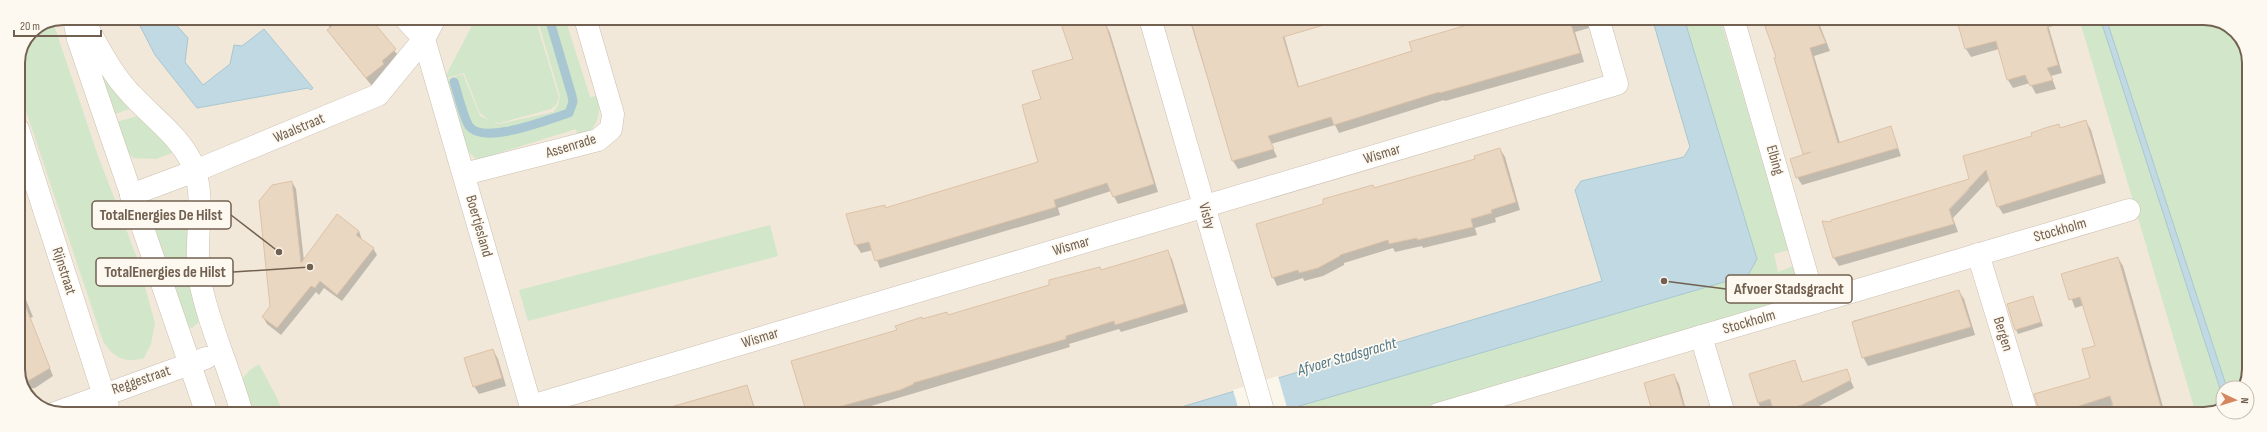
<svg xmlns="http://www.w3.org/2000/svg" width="2267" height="432" font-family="'Sofia Sans Condensed',sans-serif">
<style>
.residential{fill:#f1e8d9}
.green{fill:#d2e6c9}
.water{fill:#c0d9e2;stroke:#a8c7d2}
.pier{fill:#faf6ea}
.shadow{fill:#0003;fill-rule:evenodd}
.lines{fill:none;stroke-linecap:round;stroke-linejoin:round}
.stream{stroke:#a8c7d2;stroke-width:9}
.building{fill:#ead7c2;stroke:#ddc2a7}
.street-casing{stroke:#cbbfb1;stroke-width:23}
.secondary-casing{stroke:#cdc0af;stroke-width:23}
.street{stroke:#fff;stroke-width:22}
.secondary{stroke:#fff;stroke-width:22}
.labels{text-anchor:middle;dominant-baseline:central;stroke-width:3.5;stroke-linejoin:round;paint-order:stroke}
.street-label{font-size:15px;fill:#726050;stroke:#fdf9f0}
.water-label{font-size:16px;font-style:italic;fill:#507889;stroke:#fdf9f0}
.rim{fill:none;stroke:#726050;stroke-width:2}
.leader{fill:none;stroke:#726050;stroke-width:1.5}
.callout-dot{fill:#726050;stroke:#fdf9f0;stroke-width:1.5}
.callout{fill:#fdf9f0;stroke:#726050;stroke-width:1.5}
.callout-label{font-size:16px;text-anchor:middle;font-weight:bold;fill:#726050}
</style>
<rect width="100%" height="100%" fill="#faf6ea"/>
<path class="residential" d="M63,18H2106L2223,391V407L2204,414H57L31,401L18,374V63L31,31Z"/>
<path class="green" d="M476,18H535L559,98L556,105L551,109L500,123L491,121L499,124L553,112L558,105L560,96L537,18H565L590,97L598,96C601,120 597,126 579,141L576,129L499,153V162L478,161L469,152L442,81L463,74L480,116L489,120L480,113L464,73L444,79Z
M1684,18H1720L1789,250L1774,254L1778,272L1793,266C1799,282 1797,290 1785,301L1400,414H1289L1288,409L1748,275L1757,259Z
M2079,18H2100L2223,398V407L2204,414H2196Z
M2106,18H2210L2236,31L2249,58V375L2242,388H2227Z
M53,22L97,153L137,258L155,323L151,344L144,358C124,364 113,357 103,341L18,87V63L31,31Z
M101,75H103L130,109L112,115Z
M137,116L156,132L172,153L156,159L133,158L122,145L114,123Z
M189,200L199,319L198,323L192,328L188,327L155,236C154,215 169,202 189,200Z
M770,225L778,256L528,321L519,290Z
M259,364L278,400L283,414H250L242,379L250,370Z"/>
<path class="water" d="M136,18H170L188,38L185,62L203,85L230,64L234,45L242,46L264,29L313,88L311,90L308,88L197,108L155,55Z
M1652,18H1684L1757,259L1748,275L1272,414H1158L1602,281L1575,190L1581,181L1684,157L1690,147Z
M2100,18H2106L2227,388H2223V398Z"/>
<path class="pier" d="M1278,376L1288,411L1279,414H1240L1233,390Z"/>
<path class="shadow" d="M322,18H369L400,58L372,86L334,39L329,31L331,29Z
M1018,18H1048L1023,26Z
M1103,18L1110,33L1158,192L1118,204L1111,191L1058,208L1060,215L880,268L873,250L861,253L856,245L884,206L885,209L1039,163L1043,99Z
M1189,18H1279L1299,87L1413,51L1485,18H1586L1589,28L1575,32L1584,62L1445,101L1444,100L1339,133L1335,125L1271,144L1277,157L1238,169L1233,161Z
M1763,18H1817L1830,51L1814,56L1840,143L1891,127L1901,156L1802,185L1797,177L1804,155L1775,58H1777Z
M1957,18H2046L2062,73L2051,76L2056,89L2036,94L2030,83L2013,88L2008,80L1999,49L1971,57L1966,49Z
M2086,121L2091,130L2106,183L2003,214L1998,206L1990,179L1953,218L1958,232L1839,266L1834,258L1823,222L1833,223L1970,180L2033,137L2059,126L2061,129ZM1967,189H1969L1946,213L1945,212Z
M1500,149L1505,157L1520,210L1495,218L1496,222L1475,228L1477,235L1423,248L1422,246L1395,252L1393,248L1344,263V265L1323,276L1304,281L1303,278L1277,286L1273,277L1374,189L1476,159Z
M292,182L296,189L304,261L359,231L362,240L373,248L377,255L342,301L324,288L319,295L316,292L281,335L267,324L263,317L271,307Z
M1167,251L1172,259L1188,312L1121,332L1119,329L1069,344L1070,347L844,414H808L898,331L922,320L948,316Z
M2118,258L2123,266L2165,414H2117L2114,405L2083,414H2041L2091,378L2096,346L2084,305L2075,308L2062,274Z
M18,280L33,317L30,318L53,376L35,388L25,389L18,374Z
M1959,291L1964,299L1975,335L1868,366L1863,357L1853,321Z
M2033,297L2043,326L2018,334L2016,330Z
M493,350L498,359L506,386L479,394L474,386Z
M1795,361L1803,383L1846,370L1854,388L1804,414H1762L1750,374Z
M1674,375L1679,384L1687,414H1654Z
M747,386L757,414H702Z
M466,409L469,414H449Z"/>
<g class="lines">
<path class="stream" d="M454,82C458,94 463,116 469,126C483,146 549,119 569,113L573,102L572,96L549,18"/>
</g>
<path class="building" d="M342,18H370L396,49L382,61L384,64L366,78L327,30Z
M1059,18H1104L1154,184L1113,197L1107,183L1054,200L1056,207L875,261L869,242L855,245L846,214L885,205V208L1038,162L1022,105L1041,99L1032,71L1073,59Z
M1190,18H1323L1324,25L1283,37L1298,87L1412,51L1409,42L1474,23L1473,18H1569L1580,53L1440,93L1439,92L1334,125L1331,117L1268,136L1274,149L1232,161Z
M1762,18H1815L1826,43L1810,48L1838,143L1891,126L1898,148L1796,178L1790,159L1811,152L1803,154L1774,58L1776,57Z
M1956,18H2051L2052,26L2047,27L2058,65L2047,68L2053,80L2030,86L2025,75L2007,80L1996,41L1965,49Z
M2086,120L2102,174L1997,207L1986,170L1949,209L1954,224L1833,258L1822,221L1831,222V220L1969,179L1963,156L2032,136L2031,133L2045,128L2059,124L2060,128Z
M1500,148L1516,202L1491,210L1492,213L1471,219L1473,227L1417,240V238L1389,244L1388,240L1340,255V256L1318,268L1299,273L1298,270L1272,278L1256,224L1323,204V199L1373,185L1374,188L1475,159L1474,156Z
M292,181L301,263L337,214L359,231L356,235L374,248L337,295L320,281L315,288L311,286L277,328L262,317L270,306L259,201L272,185Z
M1168,250L1184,304L1115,325L1114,321L1066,336V339L913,383L914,384L900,390L813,414H807L791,361L897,330L895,326L922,317V319L947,312L948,315L1049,285V280L1100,267L1101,270Z
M2118,257L2163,414H2139L2137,406L2115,412L2110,396L2067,410L2068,414H2040L2034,394L2090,378L2082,349L2095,346L2080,297L2069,300L2061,274Z
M1959,290L1971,327L1862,358L1852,322Z
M20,292L50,368L23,384L18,374Z
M2033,296L2041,322L2015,330L2007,304Z
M493,349L502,378L473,387L464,358Z
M1795,360L1802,382L1847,369L1851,380L1802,405L1774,413L1770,399L1758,403L1749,374Z
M1674,374L1686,414H1653L1644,383Z
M747,385L756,414H672L671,407Z"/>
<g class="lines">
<g class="street-casing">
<path id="street" d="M405,18L424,39L533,414
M1150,18L1264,414
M1733,18L1815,303
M18,129L110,414
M464,174L598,140L611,129L613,114L585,18
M131,195L195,171L378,95L424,39L435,18
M1978,254L2027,414
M1701,336L1724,414
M531,406L1617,84L1598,18
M55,413L206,358
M1438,414L2129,210"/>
</g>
<g class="secondary-casing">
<path id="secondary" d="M82,18C97,44 110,72 131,94C151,116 177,134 191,161C209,198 192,242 200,281C209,327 230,369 242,414
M74,19L78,39L106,121L207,414"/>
</g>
<use href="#street" class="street"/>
<use href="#secondary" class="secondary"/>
</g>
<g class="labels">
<g class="street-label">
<text transform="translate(299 128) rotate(-23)">Waalstraat</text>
<text transform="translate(571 146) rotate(-17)">Assenrade</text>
<text transform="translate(1382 154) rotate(-17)">Wismar</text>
<text transform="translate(1775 160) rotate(74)">Elbing</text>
<text transform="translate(1207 216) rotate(74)">Visby</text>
<text transform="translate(479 226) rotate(74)">Boertjesland</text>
<text transform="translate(2060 230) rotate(-16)">Stockholm</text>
<text transform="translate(1071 246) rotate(-16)">Wismar</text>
<text transform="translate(64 271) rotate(72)">Rijnstraat</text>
<text transform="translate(1749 322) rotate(-16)">Stockholm</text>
<text transform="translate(2003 334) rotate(73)">Bergen</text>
<text transform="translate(760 338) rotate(-17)">Wismar</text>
<text transform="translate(141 380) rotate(-19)">Reggestraat</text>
</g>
<g class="water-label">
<text transform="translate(1347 357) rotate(-16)">Afvoer Stadsgracht</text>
</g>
</g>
<path d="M0 0H2267V432H0ZM63 25H2204A38 38 0 0 1 2242 63V369A38 38 0 0 1 2204 407H63A38 38 0 0 1 25 369V63A38 38 0 0 1 63 25Z" fill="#fdf9f0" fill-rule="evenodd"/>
<path class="rim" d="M63 25H2204A38 38 0 0 1 2242 63V369A38 38 0 0 1 2204 407H63A38 38 0 0 1 25 369V63A38 38 0 0 1 63 25Z"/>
<path class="leader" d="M279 252L231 215M310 267L233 272M1664 281L1726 289"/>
<g class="callout-dot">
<circle cx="279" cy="252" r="4"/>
<circle cx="310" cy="267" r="4"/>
<circle cx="1664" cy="281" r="4"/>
</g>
<g class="callout">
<rect x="92" y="201" width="139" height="28" rx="4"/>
<rect x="96" y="258" width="137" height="28" rx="4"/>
<rect x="1726" y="275" width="126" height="28" rx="4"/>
</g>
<g class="callout-label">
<text x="161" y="220">TotalEnergies De Hilst</text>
<text x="165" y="277">TotalEnergies de Hilst</text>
<text x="1789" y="294">Afvoer Stadsgracht</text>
</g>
<g transform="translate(2235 400) rotate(94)"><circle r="19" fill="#fdf9f0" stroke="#c5bcb0"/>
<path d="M0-3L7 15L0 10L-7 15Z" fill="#d5865e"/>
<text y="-6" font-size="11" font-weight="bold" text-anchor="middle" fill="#726050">N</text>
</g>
<path d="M14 30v6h87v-6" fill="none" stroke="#726050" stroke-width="2"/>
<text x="20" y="30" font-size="12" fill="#726050" stroke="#fdf9f0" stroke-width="3" paint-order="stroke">20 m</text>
</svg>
